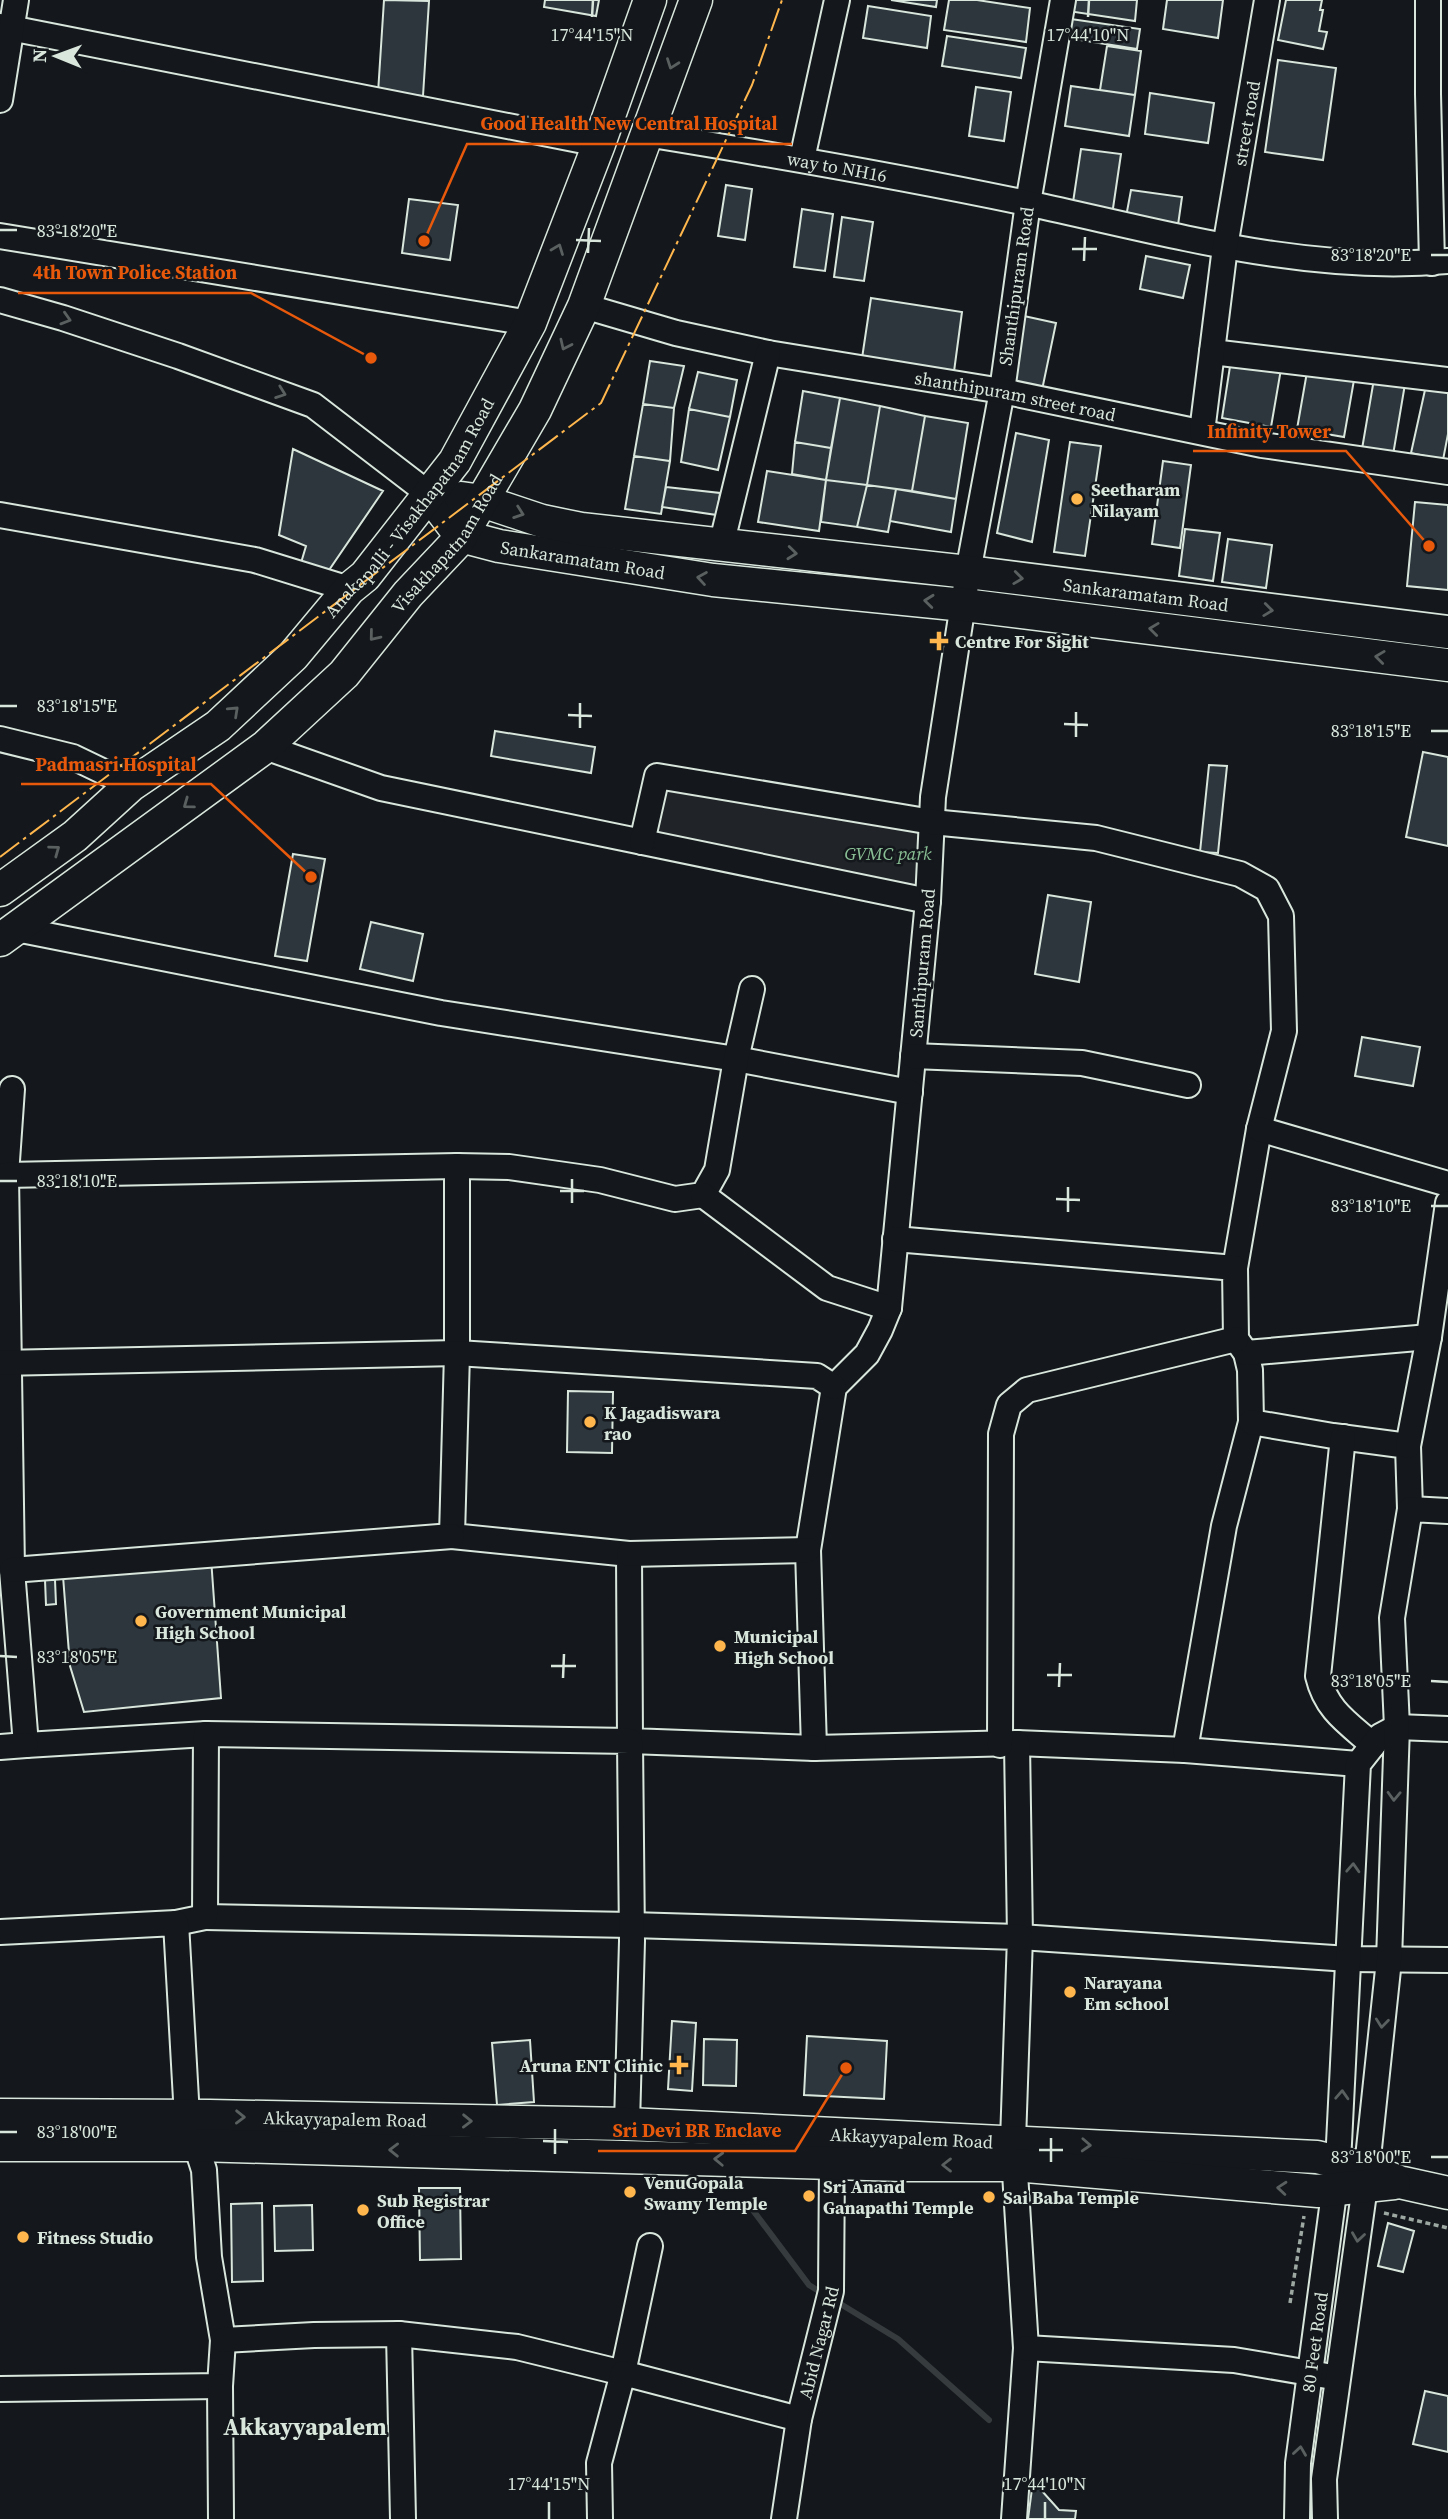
<svg xmlns="http://www.w3.org/2000/svg" width="1448" height="2519" font-family="'Source Serif 4',serif">
<style>
.green{fill:#202428;stroke:#939e99;stroke-width:2}
.lines{fill:none;stroke-linecap:round;stroke-linejoin:round}
.stream{stroke:#363b3e;stroke-width:6}
.building{fill:#2c363c;stroke:#d8e6dc;stroke-width:2}
.minor-casing{stroke:#d8e6dc;stroke-width:28}
.major-casing{stroke:#d8e6dc;stroke-width:35}
.path{stroke:#9da8a2;stroke-width:3.5;stroke-dasharray:5 3.5;stroke-linecap:butt}
.minor{stroke:#14181c;stroke-width:24}
.major{stroke:#14181c;stroke-width:32}
.power{stroke:#ffb74d;stroke-width:2;stroke-dasharray:24 5 3.5 5;stroke-linecap:butt}
.oneway{stroke:#59605f}
.ticks{fill:none;stroke:#d8e6dc;stroke-width:2.5}
.poi-dot{fill:#ffb74d;stroke:#14181c;stroke-width:2.5}
.labels{text-anchor:middle;dominant-baseline:central;stroke-width:5;stroke-linejoin:round;paint-order:stroke}
.street-label{font-size:18px;fill:#d8e6dc;stroke:#14181c}
.poi-label{font-size:18px;font-weight:bold;fill:#d8e6dc;stroke:#14181c;text-anchor:start}
.park-label{font-size:18px;font-style:italic;fill:#8ac095;stroke:#14181c}
.district-label{font-size:24px;font-weight:bold;fill:#d8e6dc;stroke:#14181c}
.ticks-label{font-size:18px;text-anchor:middle;fill:#d8e6dc;stroke:#14181c;stroke-width:5;stroke-linejoin:round;paint-order:stroke}
.leader{fill:none;stroke:#e8590c;stroke-width:2.5}
.callout-dot{fill:#e8590c;stroke:#14181c;stroke-width:2.5}
.callout-label{font-size:19px;text-anchor:middle;font-weight:bold;fill:#e8590c;stroke:#14181c;stroke-width:5;stroke-linejoin:round;paint-order:stroke}
</style>
<rect width="100%" height="100%" fill="#14181c"/>
<path class="green" d="M657,776L932,822L928,901L642,842Z"/>
<g class="lines">
<path class="stream" d="M752,2209L809,2285L825,2295
M834,2300L898,2339L989,2420"/>
</g>
<path class="building" d="M384,0L429,1L423,96L378,93Z
M545,0H599L596,16L544,7Z
M891,0H937L936,7Z
M949,0H977L1030,8L1026,42L944,30Z
M1070,0H1137L1135,21L1068,11Z
M1167,0H1223L1218,38L1163,29Z
M1286,0H1322L1320,10H1323L1319,31L1327,32L1323,49L1278,40Z
M868,6L931,16L927,48L863,38Z
M1064,18L1140,29L1137,49L1061,37Z
M947,36L1026,48L1021,78L942,66Z
M1107,46L1141,51L1135,95L1100,90Z
M1278,60L1336,68L1323,160L1265,152Z
M1071,86L1135,95L1129,136L1065,126Z
M976,87L1011,92L1004,141L969,136Z
M1150,93L1214,103L1208,143L1145,134Z
M1081,149L1121,154L1112,215L1072,209Z
M726,185L752,189L745,240L718,236Z
M1131,190L1182,197L1178,225L1126,217Z
M409,199L458,205L450,260L402,253Z
M802,209L833,214L825,271L794,267Z
M842,217L873,222L864,281L834,277Z
M1146,256L1190,265L1183,298L1140,289Z
M871,298L962,312L953,379L861,365Z
M1024,316L1056,323L1042,390L1011,384Z
M1231,360L1281,369L1271,427L1222,418Z
M650,361L684,366L674,408L643,404Z
M698,372L737,380L730,417L689,409Z
M1307,372L1354,380L1344,437L1297,429Z
M1374,379L1405,384L1393,455L1362,449Z
M1427,381L1448,385V434L1443,460L1411,453Z
M803,391L840,398L831,448L795,442Z
M840,398L880,406L867,485L826,480Z
M643,404L674,408L670,461L634,456Z
M880,406L925,416L912,491L867,485Z
M689,409L730,417L718,470L681,462Z
M925,416L968,423L956,499L912,491Z
M1016,433L1049,440L1032,542L997,533Z
M795,442L831,448L826,480L792,474Z
M1070,442L1101,446L1085,556L1054,552Z
M293,449L383,491L327,573L301,563L306,546L279,535Z
M634,456L670,461L661,514L625,509Z
M1163,461L1191,465L1180,548L1152,544Z
M767,471L826,480L819,531L758,522Z
M826,480L867,485L857,527L821,522Z
M867,485L896,489L888,532L857,527Z
M666,487L720,493L717,515L662,507Z
M896,489L956,499L951,532L890,521Z
M1415,502L1448,505V590L1407,586Z
M1185,529L1220,533L1213,581L1179,576Z
M1228,539L1272,545L1266,588L1222,582Z
M495,731L595,747L591,773L491,756Z
M1423,752L1448,757V846L1406,837Z
M1209,765L1227,766L1218,853L1200,852Z
M293,854L325,859L307,961L275,956Z
M1048,895L1091,902L1079,982L1035,974Z
M371,922L423,934L413,981L360,969Z
M1362,1037L1420,1047L1413,1086L1355,1076Z
M568,1391L613,1392L612,1453L567,1452Z
M211,1558L221,1698L84,1712L70,1666L63,1576Z
M45,1580H55L56,1604L46,1605Z
M672,2021L696,2023L692,2091L668,2089Z
M807,2036L887,2041L884,2099L804,2095Z
M704,2039L737,2040L736,2086L703,2085Z
M530,2040L534,2102L497,2105L492,2043Z
M419,2188H460L461,2259L420,2260Z
M262,2203L263,2281L232,2282L231,2204Z
M312,2205L313,2250L275,2251L274,2206Z
M1388,2223L1414,2231L1403,2272L1378,2266Z
M1425,2391L1448,2396V2452L1413,2444Z
M1033,2481L1059,2510L1076,2511L1075,2519H1028Z"/>
<g class="lines">
<g class="minor-casing">
<g id="minor">
<path d="M1063,0L1028,203L1002,391L968,572L933,797L928,901L889,1308L880,1330L867,1354L834,1387L808,1550L814,1748L1017,1743L1185,1750"/>
<path d="M1428,0V94L1432,263"/>
<path d="M0,26L599,144"/>
<path d="M0,100L16,0"/>
<path id="s1" d="M646,134C775,155 903,177 1031,204C1167,233 1307,274 1448,261"/>
<path d="M802,159L837,0"/>
<path d="M0,236L530,323"/>
<path d="M0,300L63,318L178,356L313,405L429,494"/>
<path id="s2" d="M584,306L676,333L768,353L1002,391L1262,445L1448,472"/>
<path d="M1212,352L1448,380"/>
<path id="s3" d="M1202,432L1225,247L1267,0"/>
<path d="M0,515L255,560L349,589"/>
<path d="M721,546L768,353"/>
<path d="M0,739L73,757L131,785"/>
<path d="M265,747L381,788L928,901"/>
<path d="M642,842L657,776L932,822L1096,838L1240,874L1267,889L1281,916L1284,1031L1259,1129L1235,1268"/>
<path d="M16,929L441,1013L736,1059L910,1092"/>
<path d="M913,1056L1082,1063L1188,1085"/>
<path d="M12,1089L6,1175L12,1570L26,1745L206,1734"/>
<path d="M1259,1129L1448,1184"/>
<path d="M457,1166V1353L452,1536L629,1554L630,1741L814,1748"/>
<path d="M6,1175L457,1166L509,1167L600,1180L675,1199L703,1195L717,1170L736,1059L752,989"/>
<path d="M703,1195L827,1288L889,1308"/>
<path d="M895,1239L1235,1268L1236,1339L1246,1353L1250,1370L1251,1422L1224,1526L1185,1750L1358,1764"/>
<path d="M1246,1353L1429,1337"/>
<path d="M0,1363L457,1353L817,1376L834,1387"/>
<path d="M1251,1422L1333,1436L1408,1446L1410,1509"/>
<path d="M1343,1437L1318,1676C1326,1710 1348,1723 1373,1745"/>
<path d="M1408,1446L1429,1337L1448,1203"/>
<path d="M629,1554L808,1550"/>
<path d="M12,1570L452,1536"/>
<path d="M1017,1743L1020,1937L1349,1959L1448,1960"/>
<path d="M1000,1745L1001,1434L1009,1405L1027,1390L1236,1339"/>
<path d="M0,1747L26,1745"/>
<path d="M205,1917L631,1925L1020,1937L1013,2141L1026,2348L1014,2519"/>
<path d="M176,1923L205,1917L206,1734L630,1741L632,1941L627,2124"/>
<path d="M0,1932L176,1923L187,2117L204,2170L209,2257L223,2340L220,2386L0,2389"/>
<path d="M399,2334L403,2519"/>
<path d="M223,2340L314,2335L399,2334L517,2347L623,2373L650,2246"/>
<path d="M1026,2348L1234,2360L1327,2376"/>
<path d="M220,2386L221,2519"/>
<path d="M600,2519L599,2463L623,2373L799,2419"/>
<path id="s4" d="M784,2519L799,2419L831,2291L832,2162"/>
<path id="s5" d="M1297,2519L1298,2463L1338,2163L1358,1764L1380,1736L1397,1727L1448,1729"/>
<path d="M1325,2519L1324,2479L1365,2186L1389,1960L1397,1727L1392,1618L1410,1509L1448,1511"/>
</g>
</g>
<g class="major-casing">
<g id="major">
<path id="s6" d="M429,494L461,536L499,546L713,580L964,605L1448,665"/>
<path id="s7" d="M461,498L482,501L542,521L581,529L968,572L1448,632"/>
<path id="s8" d="M0,890L75,836L131,785L218,726L293,656L349,589L365,576L455,461L530,323L599,144L650,0"/>
<path id="s9" d="M0,940L265,747L344,674L408,594L459,540L535,410L584,306L696,0"/>
<path id="s10" d="M0,2115L210,2116L627,2124L1317,2157L1366,2169L1399,2182L1448,2193"/>
<path d="M0,2145H197L902,2165H1015L1318,2191L1394,2183"/>
</g>
</g>
<path class="path" d="M1384,2213L1448,2228
M1290,2303L1304,2216"/>
<use href="#minor" class="minor"/>
<use href="#major" class="major"/>
<path class="power" d="M0,857L601,403L752,85L782,0"/>
</g>
<defs><path id="oneway-chevron" d="M-2-3.5L2.5 0L-2 3.5" fill="none" stroke-width="1.6" stroke-linecap="round" stroke-linejoin="round" transform="scale(1.75)"/></defs>
<g class="oneway">
<use href="#oneway-chevron" transform="translate(672 64) rotate(110)"/>
<use href="#oneway-chevron" transform="translate(558 249) rotate(-69)"/>
<use href="#oneway-chevron" transform="translate(66 319) rotate(17)"/>
<use href="#oneway-chevron" transform="translate(565 345) rotate(115)"/>
<use href="#oneway-chevron" transform="translate(281 393) rotate(20)"/>
<use href="#oneway-chevron" transform="translate(519 513) rotate(19)"/>
<use href="#oneway-chevron" transform="translate(792 553) rotate(6)"/>
<use href="#oneway-chevron" transform="translate(702 578) rotate(-171)"/>
<use href="#oneway-chevron" transform="translate(1018 578) rotate(7)"/>
<use href="#oneway-chevron" transform="translate(929 601) rotate(-174)"/>
<use href="#oneway-chevron" transform="translate(1268 610) rotate(7)"/>
<use href="#oneway-chevron" transform="translate(1154 629) rotate(-173)"/>
<use href="#oneway-chevron" transform="translate(374 636) rotate(129)"/>
<use href="#oneway-chevron" transform="translate(1380 657) rotate(-173)"/>
<use href="#oneway-chevron" transform="translate(234 711) rotate(-43)"/>
<use href="#oneway-chevron" transform="translate(188 804) rotate(144)"/>
<use href="#oneway-chevron" transform="translate(55 850) rotate(-36)"/>
<use href="#oneway-chevron" transform="translate(1394 1796) rotate(92)"/>
<use href="#oneway-chevron" transform="translate(1353 1868) rotate(-87)"/>
<use href="#oneway-chevron" transform="translate(1382 2023) rotate(96)"/>
<use href="#oneway-chevron" transform="translate(1342 2095) rotate(-87)"/>
<use href="#oneway-chevron" transform="translate(240 2117) rotate(1)"/>
<use href="#oneway-chevron" transform="translate(467 2121) rotate(1)"/>
<use href="#oneway-chevron" transform="translate(1086 2145) rotate(3)"/>
<use href="#oneway-chevron" transform="translate(394 2150) rotate(-179)"/>
<use href="#oneway-chevron" transform="translate(719 2159) rotate(-178)"/>
<use href="#oneway-chevron" transform="translate(947 2165) rotate(-180)"/>
<use href="#oneway-chevron" transform="translate(1282 2188) rotate(-175)"/>
<use href="#oneway-chevron" transform="translate(1358 2237) rotate(98)"/>
<use href="#oneway-chevron" transform="translate(1300 2451) rotate(-82)"/>
</g>
<path class="ticks" d="M592,17L593,0M1088,17L1089,0M0,230H17M576,240L601,241M1072,249H1097M588,253L589,228M1431,255H1448M1084,261L1085,237M0,706H17M568,715L592,716M1064,724L1088,725M580,728V703M1431,731H1448M1076,737V712M0,1181H17M560,1191H584M1056,1199L1080,1200M572,1203V1179M1431,1206H1448M1068,1212V1187M0,1656L17,1657M551,1666H576M1047,1675H1072M563,1678L564,1654M1431,1681L1448,1682M1059,1687L1060,1663M0,2132H17M543,2141L568,2142M1039,2150H1063M555,2154V2129M1431,2157H1448M1051,2162V2138M549,2519V2502M1045,2519V2502"/>
<g class="poi-dot">
<circle cx="1077" cy="499" r="7"/>
<path d="M935.5 630.5h7v7h7v7h-7v7h-7v-7h-7v-7h7z"/>
<circle cx="590" cy="1422" r="7"/>
<circle cx="141" cy="1621" r="7"/>
<circle cx="720" cy="1646" r="7"/>
<circle cx="1070" cy="1992" r="7"/>
<path d="M675.5 2054.5h7v7h7v7h-7v7h-7v-7h-7v-7h7z"/>
<circle cx="630" cy="2192" r="7"/>
<circle cx="809" cy="2196" r="7"/>
<circle cx="989" cy="2197" r="7"/>
<circle cx="363" cy="2210" r="7"/>
<circle cx="23" cy="2237" r="7"/>
</g>
<g class="labels">
<g class="street-label">
<text stroke="none"><textPath href="#s3" startOffset="312">street road</textPath></text>
<text stroke="none"><textPath href="#s1" startOffset="194">way to NH16</textPath></text>
<text transform="translate(1016 286) rotate(-82)">Shanthipuram Road</text>
<text stroke="none"><textPath href="#s2" startOffset="441">shanthipuram street road</textPath></text>
<text stroke="none"><textPath href="#s8" startOffset="565">Anakapalli - Visakhapatnam Road</textPath></text>
<text stroke="none"><textPath href="#s9" startOffset="602">Visakhapatnam Road</textPath></text>
<text stroke="none"><textPath href="#s6" startOffset="177">Sankaramatam Road</textPath></text>
<text stroke="none"><textPath href="#s7" startOffset="693">Sankaramatam Road</textPath></text>
<text transform="translate(922 963) rotate(-85)">Santhipuram Road</text>
<text stroke="none"><textPath href="#s10" startOffset="345">Akkayyapalem Road</textPath></text>
<text stroke="none"><textPath href="#s10" startOffset="912">Akkayyapalem Road</textPath></text>
<text stroke="none"><textPath href="#s4" startOffset="180">Abid Nagar Rd</textPath></text>
<text stroke="none"><textPath href="#s5" startOffset="178">80 Feet Road</textPath></text>
</g>
<g class="poi-label">
<text x="1091" y="489">Seetharam<tspan x="1091" dy="21">Nilayam</tspan></text>
<text x="955" y="641">Centre For Sight</text>
<text x="604" y="1412">K Jagadiswara<tspan x="604" dy="21">rao</tspan></text>
<text x="155" y="1611">Government Municipal<tspan x="155" dy="21">High School</tspan></text>
<text x="734" y="1636">Municipal<tspan x="734" dy="21">High School</tspan></text>
<text x="1084" y="1982">Narayana<tspan x="1084" dy="21">Em school</tspan></text>
<text x="663" y="2065" text-anchor="end">Aruna ENT Clinic</text>
<text x="644" y="2182">VenuGopala<tspan x="644" dy="21">Swamy Temple</tspan></text>
<text x="823" y="2186">Sri Anand<tspan x="823" dy="21">Ganapathi Temple</tspan></text>
<text x="1003" y="2197">Sai Baba Temple</text>
<text x="377" y="2200">Sub Registrar<tspan x="377" dy="21">Office</tspan></text>
<text x="37" y="2237">Fitness Studio</text>
</g>
<g class="park-label">
<text x="888" y="853">GVMC park</text>
</g>
<g class="district-label">
<text x="305" y="2426">Akkayyapalem</text>
</g>
</g>
<g class="ticks-label">
<text x="592" y="41">17°44'15"N</text>
<text x="1088" y="41">17°44'10"N</text>
<text x="77" y="237">83°18'20"E</text>
<text x="1371" y="261">83°18'20"E</text>
<text x="77" y="712">83°18'15"E</text>
<text x="1371" y="737">83°18'15"E</text>
<text x="77" y="1187">83°18'10"E</text>
<text x="1371" y="1212">83°18'10"E</text>
<text x="77" y="1663">83°18'05"E</text>
<text x="1371" y="1687">83°18'05"E</text>
<text x="77" y="2138">83°18'00"E</text>
<text x="1371" y="2163">83°18'00"E</text>
<text x="549" y="2490">17°44'15"N</text>
<text x="1045" y="2490">17°44'10"N</text>
</g>
<path class="leader" d="M424 241L467 144H792M371 358L251 293H18M1429 546L1346 451H1193M311 877L211 784H21M846 2068L795 2151H598"/>
<g class="callout-dot">
<circle cx="424" cy="241" r="7"/>
<circle cx="371" cy="358" r="7"/>
<circle cx="1429" cy="546" r="7"/>
<circle cx="311" cy="877" r="7"/>
<circle cx="846" cy="2068" r="7"/>
</g>
<g class="callout-label">
<text x="629" y="130">Good Health New Central Hospital</text>
<text x="135" y="279">4th Town Police Station</text>
<text x="1269" y="438">Infinity Tower</text>
<text x="116" y="771">Padmasri Hospital</text>
<text x="697" y="2137">Sri Devi BR Enclave</text>
</g>
<g transform="translate(56 56) rotate(271)" stroke="#14181c" stroke-width="5" paint-order="stroke">
<path d="M0-5L12 26L0 18L-12 26Z" fill="#d8e6dc"/>
<text y="-10" font-size="19" font-weight="bold" text-anchor="middle" fill="#d8e6dc">N</text>
</g>
</svg>
